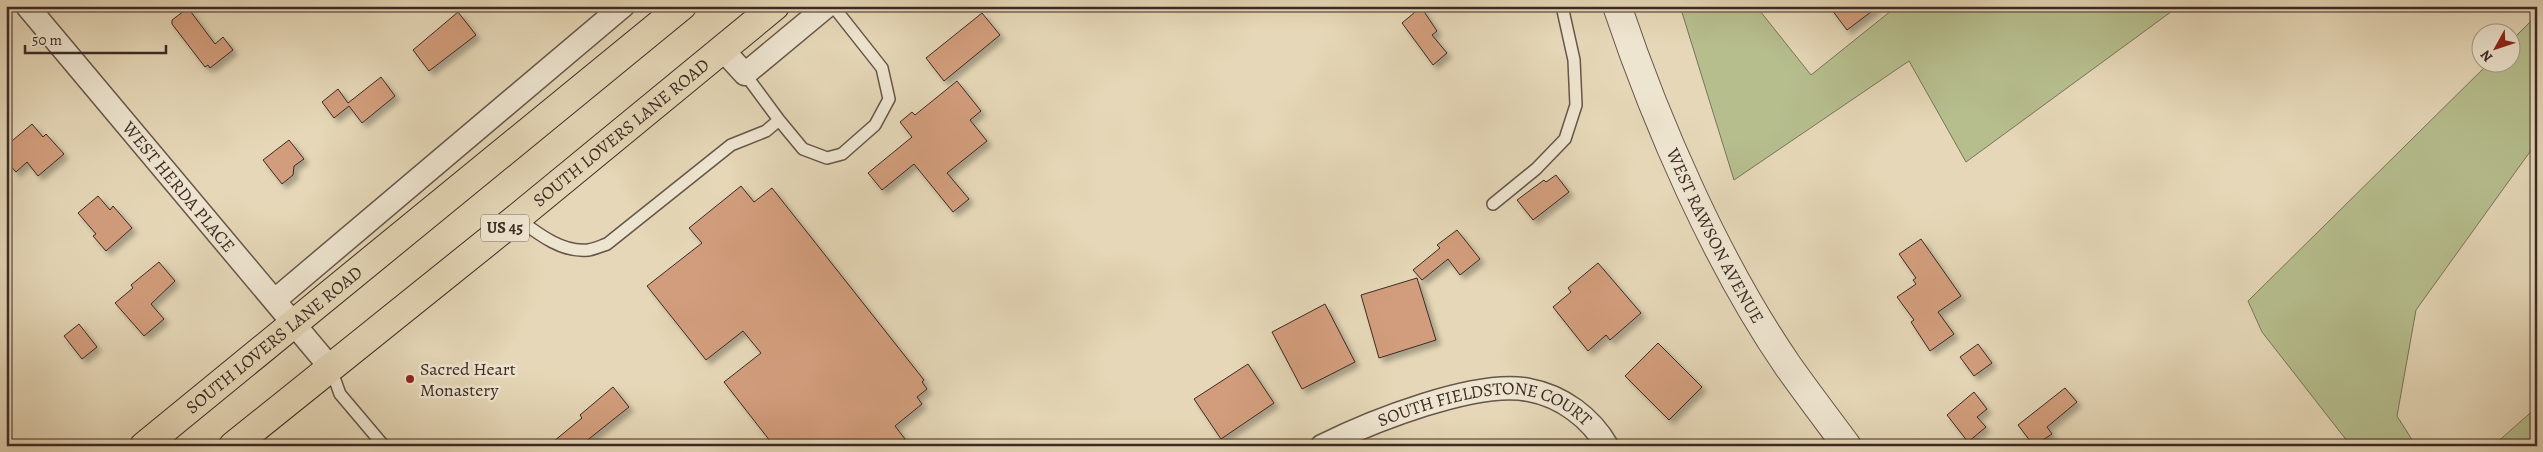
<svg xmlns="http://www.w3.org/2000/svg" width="2543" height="452" font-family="Alegreya,serif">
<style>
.green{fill:#b6be8e;stroke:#797459}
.building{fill:#d29d7c;stroke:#3c2a24;filter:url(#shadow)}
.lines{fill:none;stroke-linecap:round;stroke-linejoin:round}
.service-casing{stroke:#665549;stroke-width:14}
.minor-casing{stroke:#665549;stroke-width:25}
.tertiary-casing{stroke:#665549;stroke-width:30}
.primary-casing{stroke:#3c2a24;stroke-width:30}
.service{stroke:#eee5d0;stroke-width:11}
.minor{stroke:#eee5d0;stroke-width:22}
.tertiary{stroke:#eee5d0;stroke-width:28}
.primary{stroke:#e5d7b7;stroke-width:28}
.poi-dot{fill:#8f2418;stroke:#eee5d0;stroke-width:2}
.labels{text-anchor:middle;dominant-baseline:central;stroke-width:5;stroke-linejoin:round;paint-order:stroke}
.shield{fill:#eee5d0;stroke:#716258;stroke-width:1}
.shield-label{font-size:16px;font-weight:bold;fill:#3c2a24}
.street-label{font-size:18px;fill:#3c2a24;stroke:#eee5d0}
.poi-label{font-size:18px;fill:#3c2a24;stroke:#eee5d0;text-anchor:start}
</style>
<defs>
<filter id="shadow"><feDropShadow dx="4.5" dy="4.5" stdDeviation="2.5" flood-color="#0004"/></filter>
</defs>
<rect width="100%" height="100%" fill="#e5d7b7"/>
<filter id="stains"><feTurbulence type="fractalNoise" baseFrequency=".004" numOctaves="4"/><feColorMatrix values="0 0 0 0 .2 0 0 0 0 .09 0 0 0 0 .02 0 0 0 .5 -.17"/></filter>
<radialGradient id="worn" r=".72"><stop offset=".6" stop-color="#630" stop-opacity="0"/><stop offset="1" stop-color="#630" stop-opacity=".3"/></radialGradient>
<path class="green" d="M1680,6H1756L1811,75L1897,6H2179L1966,162L1909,61L1734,180Z
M2537,15V142L2416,310L2397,416L2416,446H2351L2262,332L2248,301L2489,63L2510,62L2511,41Z
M2537,407V446L2494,445Z"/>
<path class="building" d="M1829,6H1879L1847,30Z
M1421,7L1437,31L1432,35L1447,53L1433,65L1402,23Z
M188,8L215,44L223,37L233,50L210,68L208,65L205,67L172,24V20Z
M458,12L476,35L429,71L413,50Z
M982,13L1000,35L944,81L926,58Z
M381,77L395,96L362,123L349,106L334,118L322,102L338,89L348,103Z
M957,81L981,111L970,120L987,141L947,173L969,199L953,212L914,164L882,190L868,173L912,137L900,122L912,112L915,115Z
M32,124L43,137L46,134L64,154L38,176L27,162L16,172L6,161V146Z
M289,140L304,159L294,166L293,175L282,184L263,160Z
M1556,175L1569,192L1533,220L1517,200L1544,180L1546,182Z
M741,186L754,202L772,188L924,380L922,382L927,389L917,397L922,404L895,426L905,439L896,446H774L724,382L761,353L743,331L706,360L647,286L702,243L689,228Z
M98,196L110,210L113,206L132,228L106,251L93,236L96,234L78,213Z
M1457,230L1480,259L1460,275L1448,259L1422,280L1413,270L1440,248L1437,245Z
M1921,239L1961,296L1938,312L1954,334L1930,351L1911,322L1914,320L1897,297L1916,284L1913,280L1916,278L1899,254Z
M159,262L175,281L151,304L164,319L144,336L115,303L133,288L131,285Z
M1598,263L1641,313L1610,340L1606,335L1588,351L1553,307L1571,292L1568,288Z
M1417,278L1436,340L1379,358L1361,295Z
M1325,304L1355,362L1302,389L1272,332Z
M79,324L97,347L82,359L64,336Z
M1658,343L1702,387L1669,420L1625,376Z
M1978,344L1992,363L1974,376L1960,357Z
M1248,364L1274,403L1221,439L1194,399Z
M613,387L629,407L580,446H548L582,418L580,415Z
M2065,388L2077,402L2047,427L2052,434L2034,446L2018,425Z
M1974,392L1987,409L1977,417L1986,427L1968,442L1947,415Z"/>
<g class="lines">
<g class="service-casing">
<path id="service" d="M779,120L803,149L827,158L842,154L875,125L889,99L882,68L833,6
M1493,204L1536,169L1565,139L1576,105L1574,60L1562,6
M517,218C537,233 562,253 588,250C595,249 601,246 607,244L731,145L766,131L779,120L745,74
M331,369L340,394L384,446"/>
</g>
<g class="minor-casing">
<g id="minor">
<path id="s1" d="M27,6L330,367"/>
<path d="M722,49L745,74L827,6"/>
<path d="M275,300L623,6"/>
<path id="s2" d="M1322,446C1370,422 1477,379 1529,390C1562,396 1591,418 1607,446"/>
</g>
</g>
<g class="tertiary-casing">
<g id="tertiary">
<path id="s3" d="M1617,6C1657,125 1717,263 1788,366C1807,393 1827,419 1847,446"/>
</g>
</g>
<g class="primary-casing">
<g id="primary">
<path id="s4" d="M144,446L682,6"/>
<path id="s5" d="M233,446L517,218L775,6"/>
</g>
</g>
<use href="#service" class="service"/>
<use href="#minor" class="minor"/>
<use href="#tertiary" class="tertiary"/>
<use href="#primary" class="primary"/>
</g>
<circle class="poi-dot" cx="410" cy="379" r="5"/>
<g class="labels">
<rect class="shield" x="481" y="214.5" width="48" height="27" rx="4"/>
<g class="shield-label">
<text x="505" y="228">US 45</text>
</g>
<g class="street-label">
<text stroke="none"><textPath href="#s5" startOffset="499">SOUTH LOVERS LANE ROAD</textPath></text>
<text stroke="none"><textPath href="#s1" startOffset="236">WEST HERDA PLACE</textPath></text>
<text stroke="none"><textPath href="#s3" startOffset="250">WEST RAWSON AVENUE</textPath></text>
<text stroke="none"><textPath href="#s4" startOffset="168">SOUTH LOVERS LANE ROAD</textPath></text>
<text stroke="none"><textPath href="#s2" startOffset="174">SOUTH FIELDSTONE COURT</textPath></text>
</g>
<g class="poi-label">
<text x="420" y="369">Sacred Heart<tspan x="420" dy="21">Monastery</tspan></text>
</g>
</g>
<rect width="2543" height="452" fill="none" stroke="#e5d7b7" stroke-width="25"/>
<rect x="8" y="8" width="2528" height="437" fill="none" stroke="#3c2a24" stroke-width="2.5"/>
<rect x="12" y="12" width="2518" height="427" fill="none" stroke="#3c2a24"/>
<g transform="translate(2496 48) rotate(230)"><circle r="24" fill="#eee5d0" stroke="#a79a8b"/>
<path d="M0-4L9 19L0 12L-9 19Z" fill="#8f2418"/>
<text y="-8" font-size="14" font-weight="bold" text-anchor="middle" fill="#3c2a24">N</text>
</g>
<path d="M25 45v8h141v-8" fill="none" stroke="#3c2a24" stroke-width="2.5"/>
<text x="32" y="45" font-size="15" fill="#3c2a24" stroke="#eee5d0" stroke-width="4" paint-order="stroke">50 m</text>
<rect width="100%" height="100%" filter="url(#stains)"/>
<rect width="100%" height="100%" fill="url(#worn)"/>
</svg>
